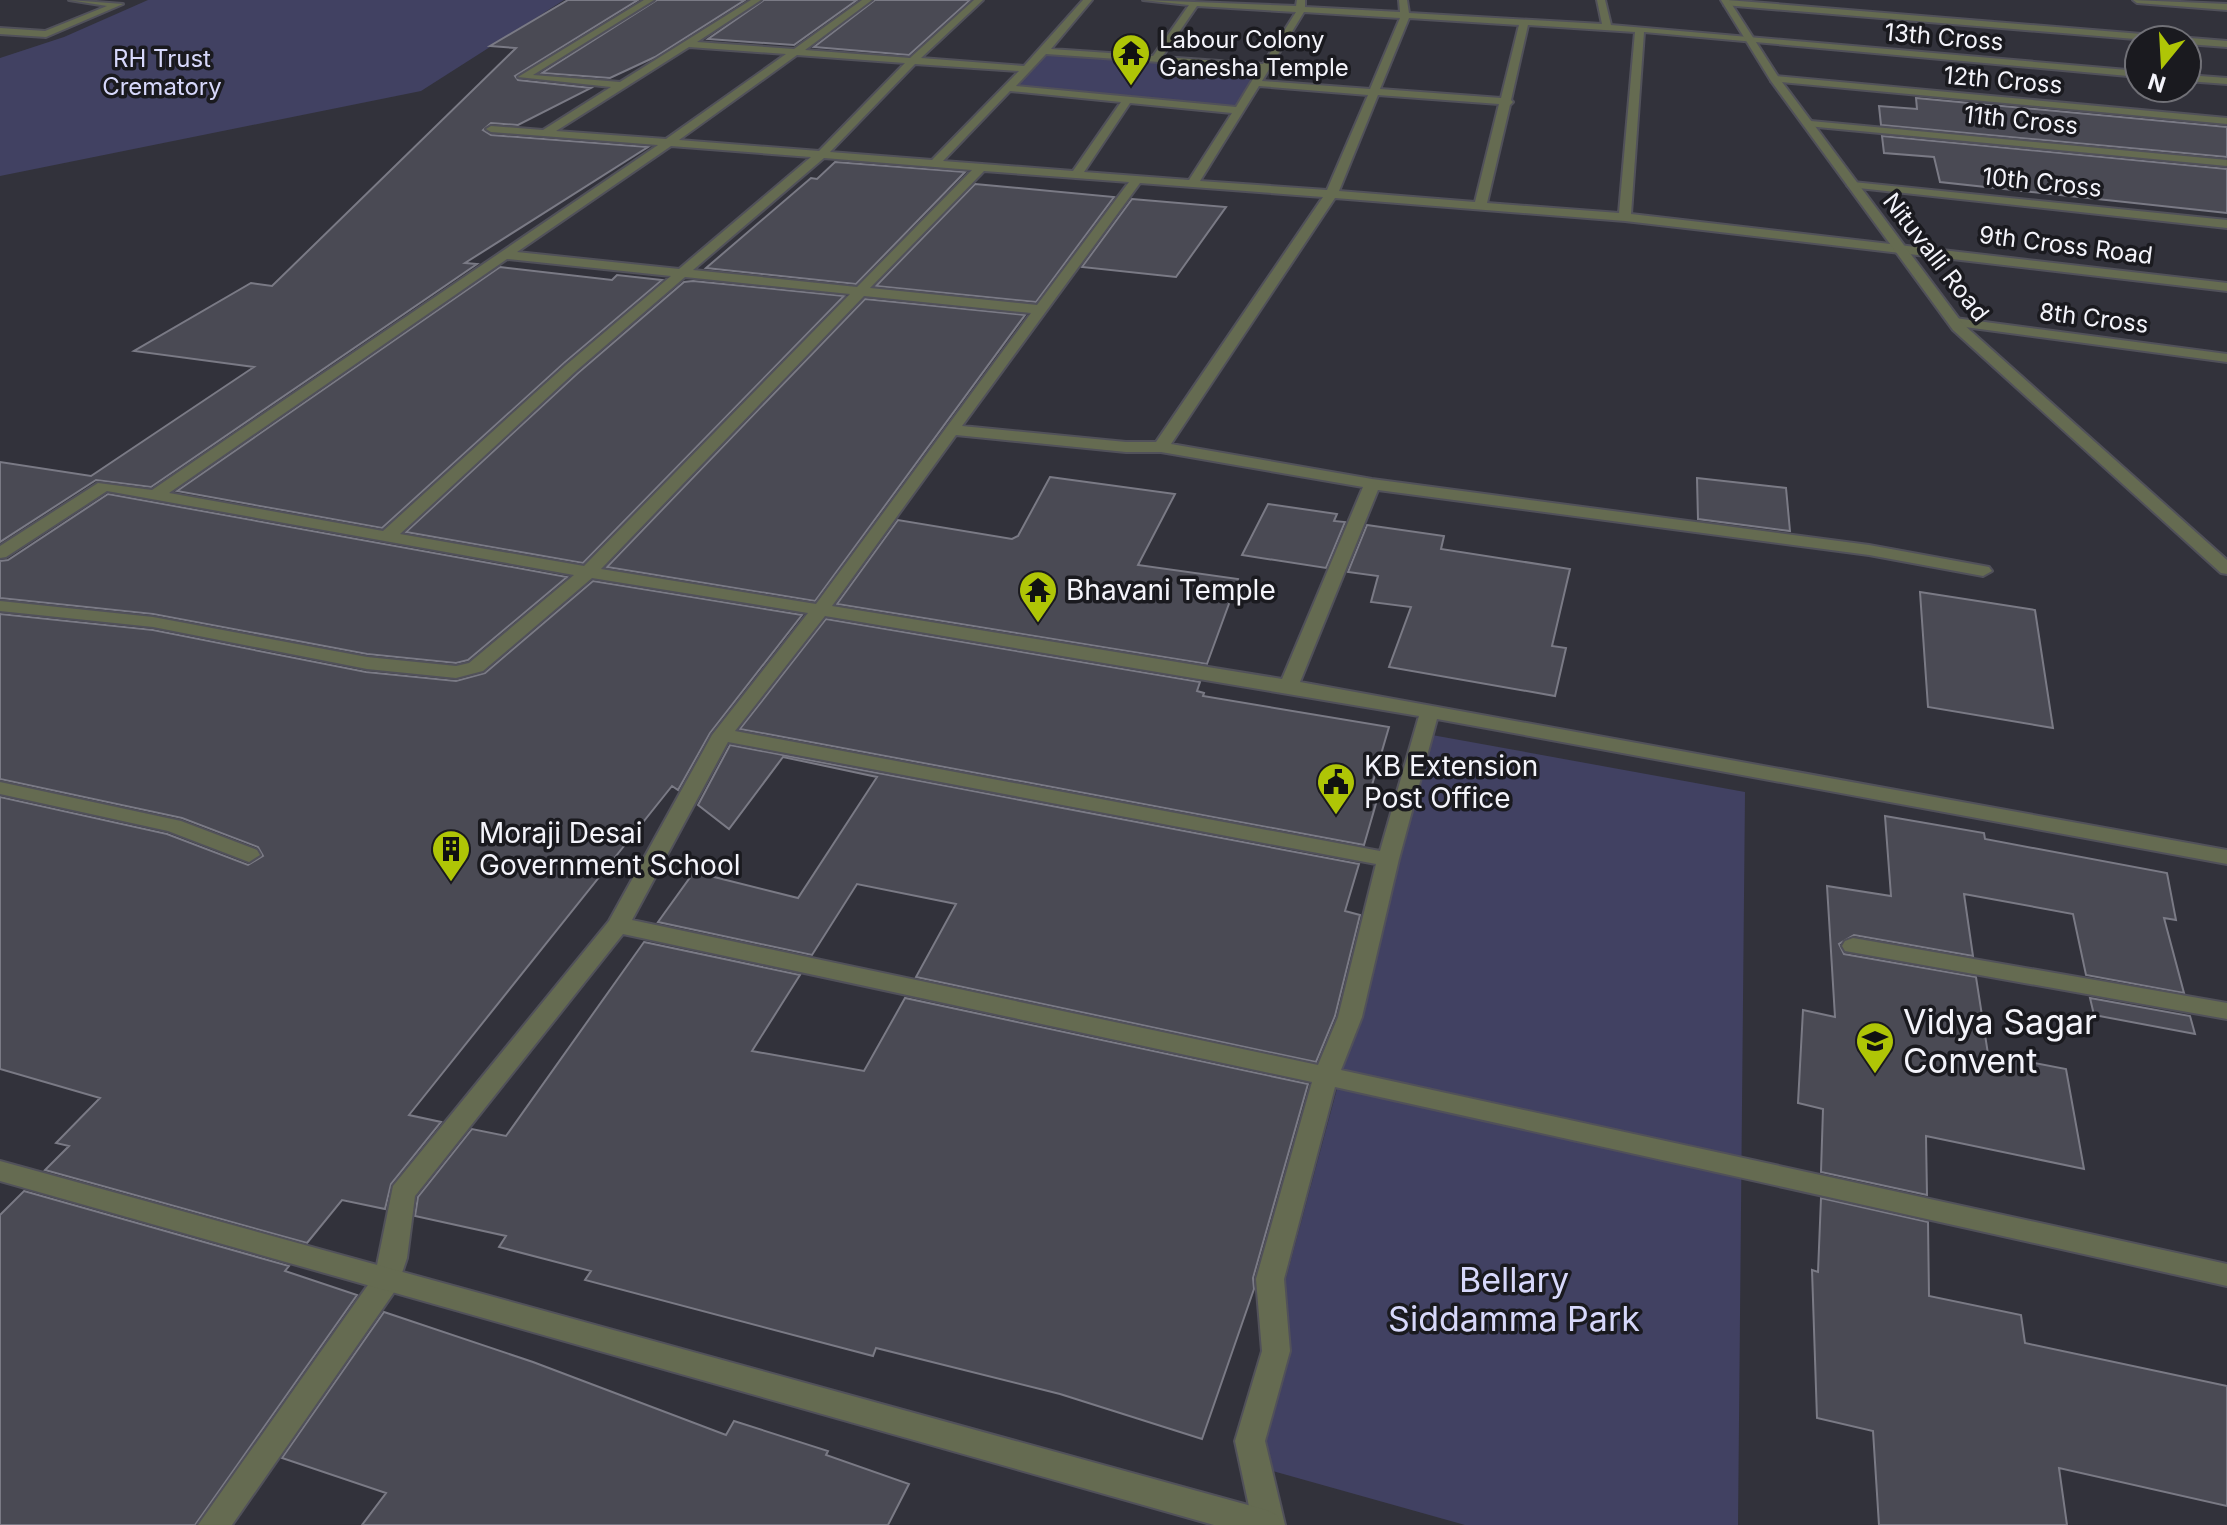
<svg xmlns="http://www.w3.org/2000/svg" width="2227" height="1525" font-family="Inter,sans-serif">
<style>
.green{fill:#414162}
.building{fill:#4a4a54;stroke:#7a7a85;stroke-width:2}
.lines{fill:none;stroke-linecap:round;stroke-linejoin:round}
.minor-casing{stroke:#51515a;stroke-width:4}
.tertiary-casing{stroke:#51515a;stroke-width:4}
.minor{fill:#656b51;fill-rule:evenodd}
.tertiary{fill:#656b51;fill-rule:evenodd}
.labels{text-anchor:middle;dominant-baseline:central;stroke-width:7;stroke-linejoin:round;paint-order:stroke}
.far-street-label{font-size:24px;fill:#f4f4fb;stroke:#1a1a1f}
.far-poi-label{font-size:24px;fill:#f4f4fb;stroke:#1a1a1f;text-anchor:start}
.far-park-label{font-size:24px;fill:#d7d8fb;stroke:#1a1a1f}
.poi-label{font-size:28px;fill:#f4f4fb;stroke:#1a1a1f;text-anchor:start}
.near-poi-label{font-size:34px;fill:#f4f4fb;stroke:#1a1a1f;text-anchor:start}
.near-park-label{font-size:34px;fill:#d7d8fb;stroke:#1a1a1f}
</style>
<rect width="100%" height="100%" fill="#32323b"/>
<path class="green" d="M148,0H564L421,91L0,176V58L64,37Z
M1044,51L1265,67L1238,110L1008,88Z
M1432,735L1745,792L1738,1525H1465L1237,1461Z"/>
<path class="building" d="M568,0H638L515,76L518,80L591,88L518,125L491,123L483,130L491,135L648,147L465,263L477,264L151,487L96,480L0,542V462L91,476L254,367L134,351L251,283L272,286L516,48L490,46Z
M657,0H745L655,57L610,78L542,73Z
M764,0H857L794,45L708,39Z
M875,0H970L909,55L814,47Z
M1916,98L2227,127V157L1881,125L1879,106L1917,109Z
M1882,136L2227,169V213L1940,182L1934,157L1884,153Z
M835,162L965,172L856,284L706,268L811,178L817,179Z
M975,184L1114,197L1036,302L876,286Z
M1132,199L1226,207L1176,277L1082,267Z
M500,267L612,280L617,275L662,280L564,363L382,528L177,491Z
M693,281L844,296L583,563L406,532L578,373L684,282Z
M865,299L1025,315L815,601L607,567Z
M1050,477L1175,494L1138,565L1238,579L1207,664L837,604L898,520L1012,539L1018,536Z
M1697,478L1786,488L1790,531L1698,519Z
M108,494L567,577L468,660L456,663L367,654L153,614L0,598V561L8,560Z
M1268,504L1337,514L1334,521L1345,522L1326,568L1242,555Z
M1367,525L1444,536L1441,549L1570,569L1552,646L1566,648L1555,696L1389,667L1411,607L1371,602L1378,576L1348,572Z
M593,581L802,615L710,733L678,790L672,786L409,1115L441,1122L391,1184L385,1209L342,1200L307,1243L45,1170L69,1146L56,1143L100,1098L0,1069V797L167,834L248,865L263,856L258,847L182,818L0,779V614L153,630L366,672L456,681L485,673Z
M1920,592L2035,610L2053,728L1928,707Z
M826,619L1200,682L1197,691L1204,693L1203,696L1389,727L1370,792L1379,793L1364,845L740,729Z
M730,745L1359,864L1345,911L1360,915L1335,1016L1316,1062L916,977L956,904L857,884L812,955L658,922L694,872L798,898L877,777L783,757L729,829L698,805Z
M1885,816L1984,833L1985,839L2167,873L2176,920L2164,918L2184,993L2086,975L2073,914L1964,894L1973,956L1854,935L1839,944L1844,954L1976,977L1988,1054L2066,1069L2084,1169L1926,1136L1927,1195L1821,1172L1823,1109L1798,1103L1803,1010L1835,1017L1827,886L1891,896Z
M644,942L800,975L752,1051L864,1071L905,998L1308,1084L1253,1278L1254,1289L1202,1439L1060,1394L876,1348L873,1356L585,1280L591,1271L499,1247L506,1236L415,1216L418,1197L472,1129L506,1136Z
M2090,998L2190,1016L2195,1034L2094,1015Z
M24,1191L289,1266L285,1271L357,1295L195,1525H0V1215Z
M1821,1198L1928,1222L1929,1296L2021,1315L2025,1343L2227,1386V1506L2059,1468L2067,1525H1879L1873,1431L1817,1418L1812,1270L1818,1272Z
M384,1312L533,1362L726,1435L734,1421L828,1451L826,1455L909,1484L888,1525H362L386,1493L282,1458Z"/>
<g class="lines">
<g class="minor-casing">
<path id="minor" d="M69,0L123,4L46,37L0,34V28L45,31L107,6Z
M644,0H654L533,75L620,82L751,0H761L697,42L794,49L862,0H872L805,50L910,58L974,0H983L921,58L1024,66L1083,0H1092L1051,49L1153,56L1189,5L1143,0L1296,6L1297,0H1305V7L1400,12L1399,0H1407L1409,13L1602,24L1597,0H1605L1611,25L2139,71V77L1644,32L1631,214L2227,283V291L1625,221L1335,198L1171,444L1372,479L1869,545L1989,567L1992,571L1983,576L1869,555L1378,490L1300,682L2227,850V864L1437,719L1399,859L1362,1017L1341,1070L2227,1264V1286L1335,1087L1284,1279L1290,1351L1265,1441L1285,1525H1253L1235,1441L1262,1351L1256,1279L1312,1082L623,934L415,1196L407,1258L397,1288L232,1525H198L375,1275L393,1186L609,921L712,735L808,613L592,578L483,671L456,678L367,669L153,627L0,611V601L153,617L367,657L456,666L469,663L574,575L107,491L6,557L0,558V546L98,483L152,490L658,145L491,132L486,129L491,126L543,130L611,87L518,77ZM1197,6L1296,12L1263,64L1162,57ZM1304,12L1400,18L1370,89L1262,81ZM1409,18L1519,25L1501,98L1380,89ZM1528,25L1635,32L1619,213L1487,203L1510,105L1513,102L1511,100ZM689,47L786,54L666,139L556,131ZM1046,54L1259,69L1236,107L1016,86ZM797,55L905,63L819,151L679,140ZM915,64L1019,71L932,160L830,152ZM1259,86L1368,95L1327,190L1200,181ZM1010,91L1121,102L1073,171L943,161ZM1378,95L1499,104L1475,202L1339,191ZM1130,103L1232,113L1189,180L1084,172ZM671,146L811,157L679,269L517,252ZM824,158L972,170L857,287L693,270ZM984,171L1129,182L1037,305L870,288ZM1140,183L1323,197L1156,442H1126L962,426ZM507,259L671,276L566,365L383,531L169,493ZM685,277L850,294L584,566L400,534L576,371ZM864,296L1031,313L816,604L601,569ZM956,435L1126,452H1161L1363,487L1282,679L832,606ZM825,616L1419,716L1380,851L735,731ZM728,742L1376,864L1338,1017L1318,1065L632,920Z
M1727,0L2227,41V47L2187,44V40H2147L1724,5Z
M2133,0L2227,4V10L2137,3Z
M2187,75L2227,78V84L2187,81Z
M1775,76L2227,118V124L1771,81Z
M1811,121L2227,160V166L1807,126V122Z
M1853,182L2227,220V228L1849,187L1847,185Z
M1955,318L2227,354V362L1950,325V319Z
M0,782L181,821L257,850L260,855L249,862L168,831L0,794Z
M1853,938L2227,1003V1019L1845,951L1842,946L1845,941Z"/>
</g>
<g class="tertiary-casing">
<path id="tertiary" d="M1721,0H1729L1779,78L1963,324L2227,560V574L2221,573L1953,330L1771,81Z
M0,1161L1266,1510L1277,1515L1282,1525H1214L0,1181Z"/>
</g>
<use href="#minor" class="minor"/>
<use href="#tertiary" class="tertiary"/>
</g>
<defs>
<g id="temple-pin" transform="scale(2)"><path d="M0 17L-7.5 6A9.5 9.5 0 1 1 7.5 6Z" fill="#afc506" stroke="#1a1a1f"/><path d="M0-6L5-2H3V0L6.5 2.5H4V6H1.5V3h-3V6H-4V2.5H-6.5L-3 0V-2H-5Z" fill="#111"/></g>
<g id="civic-pin" transform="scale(2)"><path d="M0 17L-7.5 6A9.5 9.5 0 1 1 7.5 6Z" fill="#afc506" stroke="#1a1a1f"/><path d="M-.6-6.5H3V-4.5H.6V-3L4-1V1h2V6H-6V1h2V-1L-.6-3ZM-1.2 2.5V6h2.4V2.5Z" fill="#111"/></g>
<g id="building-pin" transform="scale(2)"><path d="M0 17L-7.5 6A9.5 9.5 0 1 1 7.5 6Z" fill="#afc506" stroke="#1a1a1f"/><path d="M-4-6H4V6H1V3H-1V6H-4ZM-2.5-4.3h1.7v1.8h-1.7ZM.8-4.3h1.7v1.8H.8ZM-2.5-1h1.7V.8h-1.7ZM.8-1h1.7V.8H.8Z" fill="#111"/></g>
<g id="school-pin" transform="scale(2)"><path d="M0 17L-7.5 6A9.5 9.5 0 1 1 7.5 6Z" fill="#afc506" stroke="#1a1a1f"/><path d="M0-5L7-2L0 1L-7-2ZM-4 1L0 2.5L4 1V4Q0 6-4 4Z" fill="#111"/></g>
</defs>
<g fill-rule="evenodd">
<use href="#temple-pin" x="1131" y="53"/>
<use href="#temple-pin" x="1038" y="590"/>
<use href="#civic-pin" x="1336" y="782"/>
<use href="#building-pin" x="451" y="849"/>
<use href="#school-pin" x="1875" y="1041"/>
</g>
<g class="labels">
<g class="far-street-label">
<text transform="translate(1944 37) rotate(5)">13th Cross</text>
<text transform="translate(2003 80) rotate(5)">12th Cross</text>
<text transform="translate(2021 120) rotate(6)">11th Cross</text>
<text transform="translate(2042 182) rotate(6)">10th Cross</text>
<text transform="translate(2066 245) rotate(7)">9th Cross Road</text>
<text transform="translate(1936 257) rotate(52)">Nituvalli Road</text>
<text transform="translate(2094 318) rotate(7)">8th Cross</text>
</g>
<g class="far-poi-label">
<text x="1159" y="39">Labour Colony<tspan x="1159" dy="28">Ganesha Temple</tspan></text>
</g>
<g class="far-park-label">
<text x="162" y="58">RH Trust<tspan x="162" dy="28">Crematory</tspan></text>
</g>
<g class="poi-label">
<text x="1066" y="590">Bhavani Temple</text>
<text x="1364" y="766">KB Extension<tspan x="1364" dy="32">Post Office</tspan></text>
<text x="479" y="833">Moraji Desai<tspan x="479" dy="32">Government School</tspan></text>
</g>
<g class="near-poi-label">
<text x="1903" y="1021">Vidya Sagar<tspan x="1903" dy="39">Convent</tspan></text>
</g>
<g class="near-park-label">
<text x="1514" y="1279">Bellary<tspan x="1514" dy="39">Siddamma Park</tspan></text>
</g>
</g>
<g transform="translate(2163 64) rotate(198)"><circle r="38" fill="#1a1a1f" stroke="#717177" stroke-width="2"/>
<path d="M0-6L14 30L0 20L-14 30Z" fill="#afc506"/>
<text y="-12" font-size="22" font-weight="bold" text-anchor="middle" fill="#f4f4fb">N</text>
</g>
</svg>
